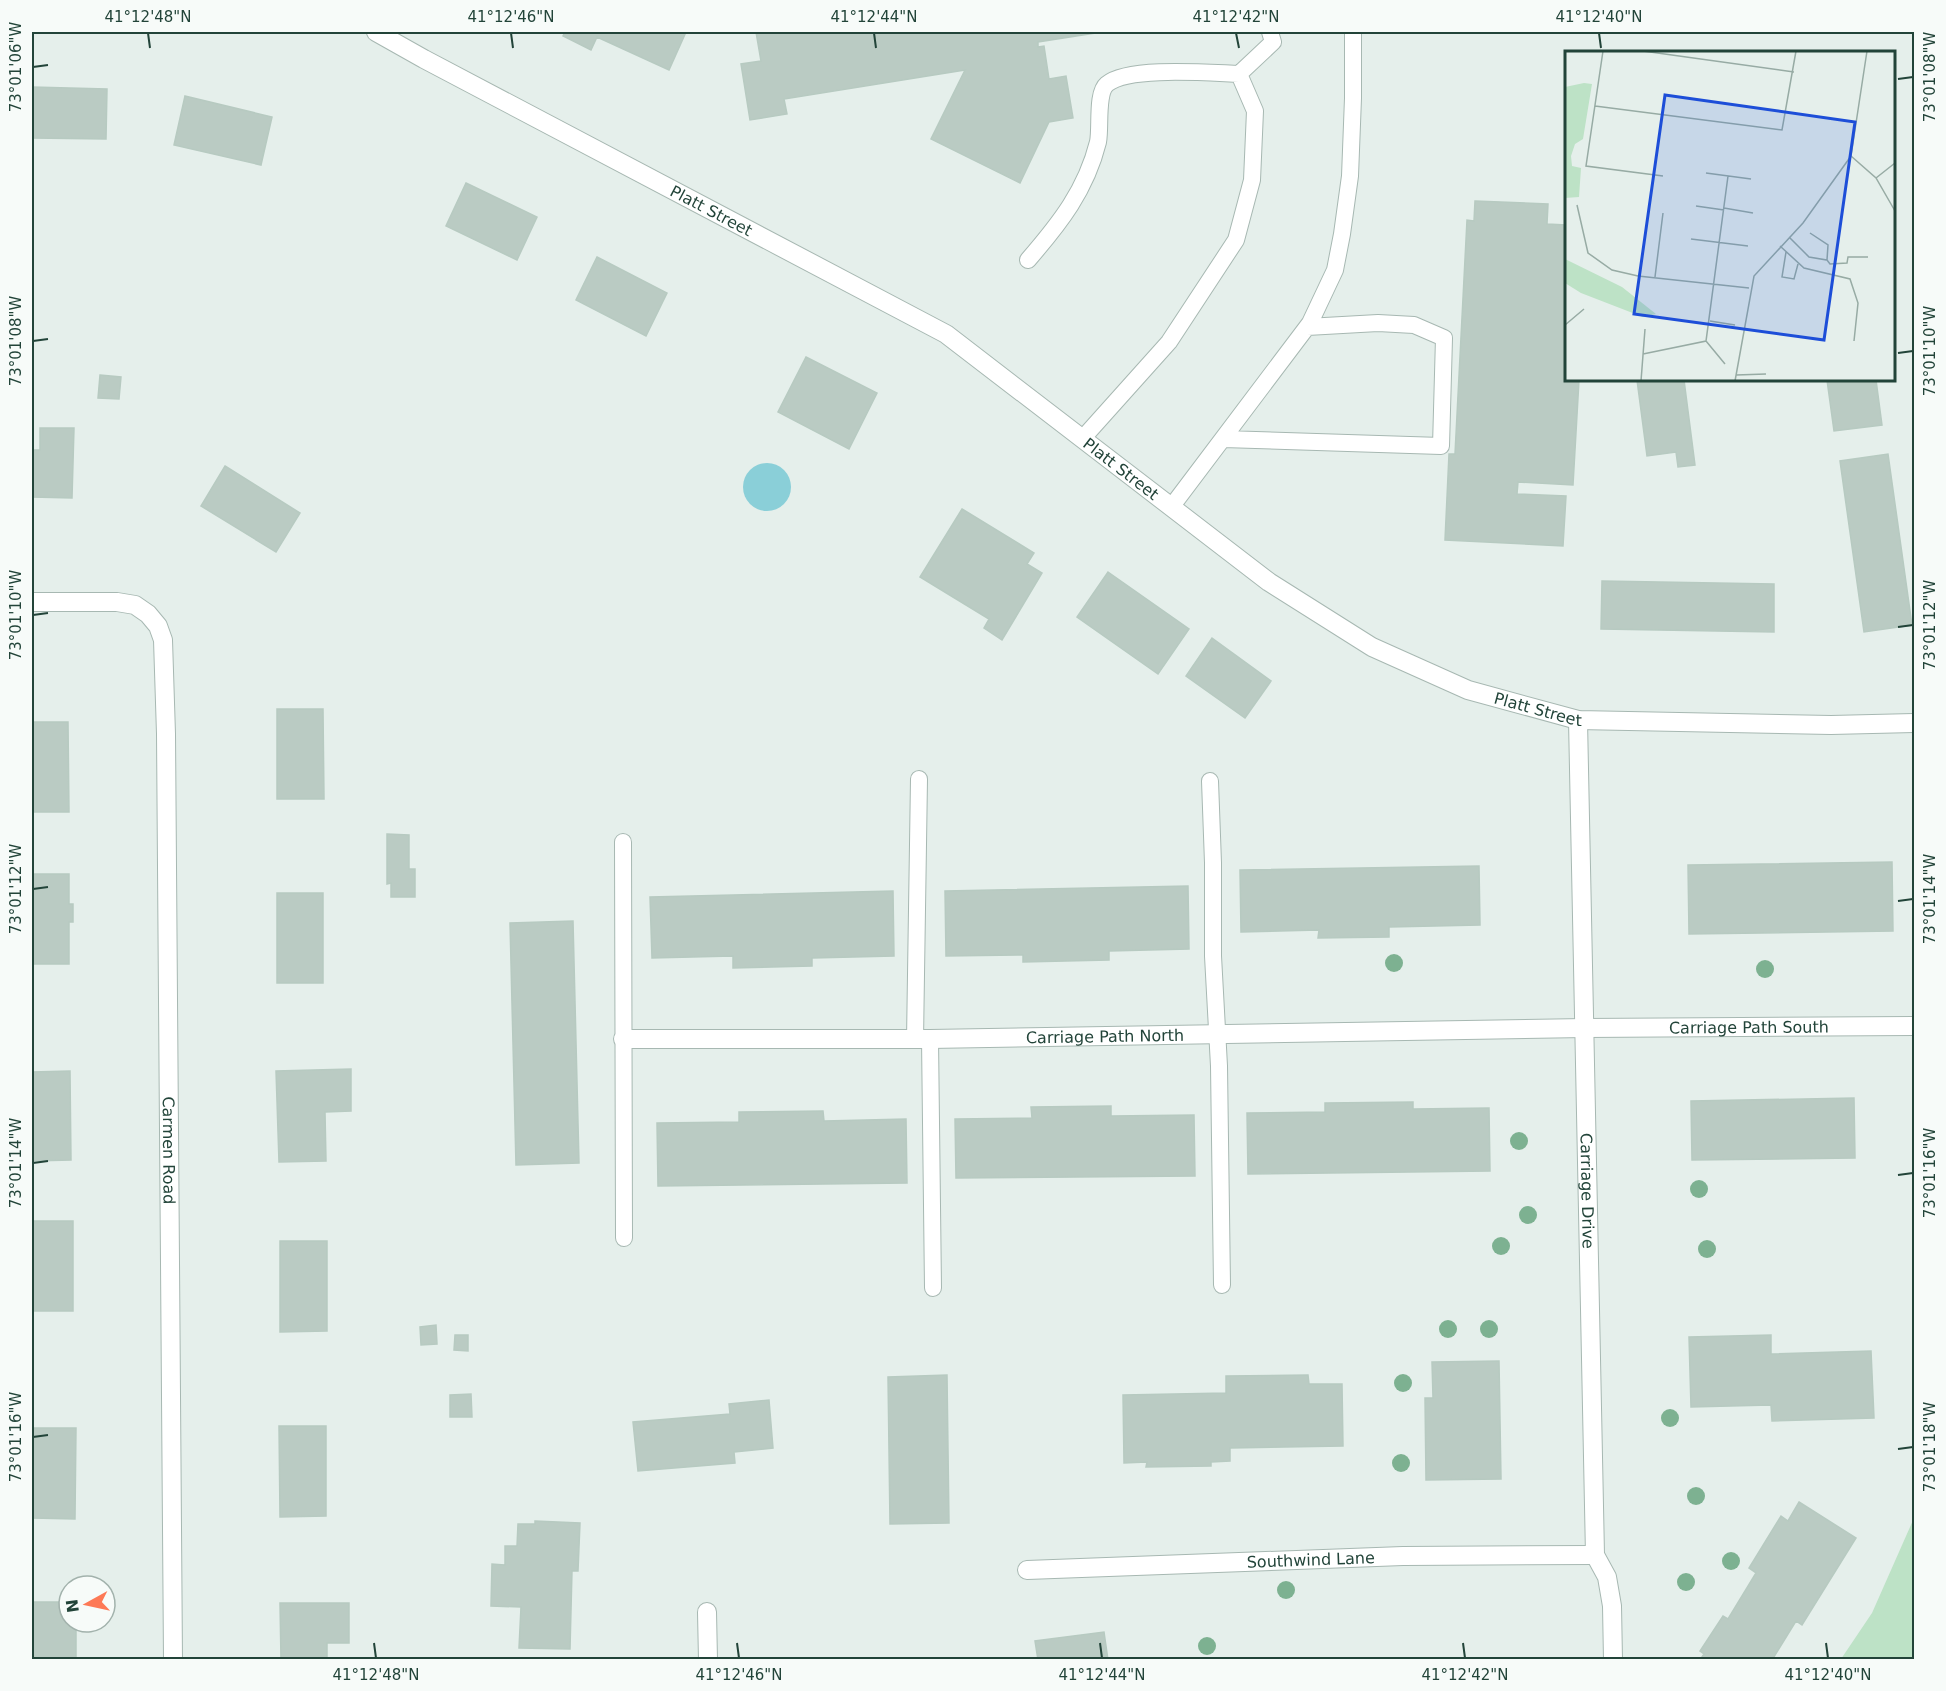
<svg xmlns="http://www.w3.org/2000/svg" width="1946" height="1691" font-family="'DejaVu Sans',sans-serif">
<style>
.green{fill:#bde2c6}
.water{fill:#8acfd8}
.building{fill:#bacbc3;stroke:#b7cac1;stroke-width:1.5}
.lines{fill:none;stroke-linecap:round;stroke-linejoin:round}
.service-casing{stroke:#a7b8b2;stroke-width:18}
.minor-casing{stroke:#a7b8b2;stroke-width:20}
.service{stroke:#fff;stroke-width:16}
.minor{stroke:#fff;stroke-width:18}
.tree{fill:#7db191}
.ticks{fill:none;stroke:#224439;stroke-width:2}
.labels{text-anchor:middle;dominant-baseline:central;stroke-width:6;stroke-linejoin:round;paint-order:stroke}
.street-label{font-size:16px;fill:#224439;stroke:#f7fbf9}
.inset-road{fill:none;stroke:#97aba4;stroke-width:1.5}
.view{fill:#1d4ed8;fill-opacity:0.15;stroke:#1d4ed8;stroke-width:3}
.inset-edge{fill:none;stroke:#224439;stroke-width:3}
.neatline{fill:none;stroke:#224439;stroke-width:2}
.ticks-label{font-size:15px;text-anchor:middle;fill:#224439}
</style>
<rect width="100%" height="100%" fill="#e5efeb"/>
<path class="green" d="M1914,1518V1659H1841L1872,1613Z"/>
<path class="water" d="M743 487a24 24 0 1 1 48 0a24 24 0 1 1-48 0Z"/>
<path class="building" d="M565,32H686L669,70L597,37L591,50L563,36Z
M756,32H1102L1038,42V47L1044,46L1049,79L1066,76L1073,118L1049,122L1020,183L931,139L965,70L784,99L787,114L750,120L741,64L761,61Z
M32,87L107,89L106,139L32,138Z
M185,96L272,117L261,165L174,145Z
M466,183L537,217L517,260L446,226Z
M1475,201L1548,204L1547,224L1566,225V380H1579L1573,485L1518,482L1517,494L1566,496L1563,546L1445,540L1449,454H1455L1467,220L1474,221Z
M597,257L667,293L646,336L576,300Z
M806,357L877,393L849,449L778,412Z
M100,375L121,377L119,399L98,398Z
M1637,380H1684L1695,465L1678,467L1676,452L1647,456Z
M1827,380H1876L1882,425L1834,431Z
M40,428H74L72,498L32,497V450H40Z
M1888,454L1912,625L1864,632L1840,461Z
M225,466L300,513L276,552L201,506Z
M962,509L1034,553L1027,564L1042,573L1002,640L984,628L989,619L920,577Z
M1108,572L1189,629L1158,674L1077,617Z
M1602,581L1774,584V632L1601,629Z
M1212,638L1271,681L1245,718L1186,676Z
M277,709H323L324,799H277Z
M32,722H68L69,812H32Z
M387,834L409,835V869H415V897H391V883L387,884Z
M1892,862L1893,931L1689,934L1688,865Z
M1479,866L1480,925L1389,927V937L1318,938L1319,930L1241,932L1240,870Z
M32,874H69V904H73V922H69V964H32Z
M1188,886L1189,949L1109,951V960L1023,962V955L946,956L945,891Z
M893,891L894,956L812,958V966L733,968V956L652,958L650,897Z
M277,893H323V983H277Z
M573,921L579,1163L516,1165L510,923Z
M351,1069V1111L325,1112L326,1161L279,1162L276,1071Z
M70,1071L71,1160L32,1161V1072Z
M1854,1098L1855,1158L1692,1160L1691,1101Z
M1413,1102V1109L1489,1108L1490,1171L1248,1174L1247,1113L1325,1112V1103Z
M1111,1106V1116L1194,1115L1195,1176L956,1178L955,1119L1032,1118L1031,1107Z
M823,1111L824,1121L906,1119L907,1183L658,1186L657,1123L739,1122V1112Z
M32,1221H73V1311H32Z
M280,1241H327V1331L280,1332Z
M436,1325L437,1344L421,1345L420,1327Z
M455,1335H468V1351L454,1350Z
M1771,1335V1354L1871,1351L1874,1418L1772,1421L1771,1405L1691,1407L1689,1337Z
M1499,1361L1501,1479L1426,1480L1425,1398H1433L1432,1362Z
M947,1375L949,1523L890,1524L888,1377Z
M1308,1375L1309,1384H1342L1343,1446L1230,1448V1461L1211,1462V1466L1146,1467L1147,1462L1124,1463L1123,1395L1226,1393V1376Z
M471,1394L472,1417H450V1395Z
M769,1400L773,1448L734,1452L735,1463L638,1471L633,1422L730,1414L729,1404Z
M32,1426V1428H76L75,1519L32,1518Z
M279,1426H326V1516L280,1517Z
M1799,1502L1856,1538L1802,1625L1796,1621L1772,1660H1700L1704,1654L1700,1651L1723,1616L1728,1619L1756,1573L1749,1568L1781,1516L1788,1521Z
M535,1521L580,1523L578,1571H572L570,1649L519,1648L521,1607L491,1606L492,1564L505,1565V1546H517L518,1524H535Z
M32,1602H69V1622H76V1660H32Z
M280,1603H349V1643H327V1660H281Z
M1104,1632L1108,1660H1038L1035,1641Z"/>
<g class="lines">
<g class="service-casing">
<path id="service" d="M1239,74L1273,42L1270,32
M1028,260C1060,223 1086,190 1098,142C1101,127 1096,93 1107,84C1128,66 1210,73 1239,74L1255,111L1252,180L1236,240L1169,342L1083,438
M1223,439L1441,446L1444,338L1414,325L1378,323L1307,327
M1172,506L1310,323L1335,270L1342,234L1350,176L1353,98V32
M1210,781L1213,863V956L1219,1066L1222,1285
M623,842L624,1238
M930,1039L933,1288
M915,1040L919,779"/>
</g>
<g class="minor-casing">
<g id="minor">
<path id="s1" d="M376,32L424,59L946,334L1269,582L1372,647L1468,690L1578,720L1831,725L1914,723"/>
<path id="s2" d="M32,602H117L135,605L148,614L158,626L163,640L166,734L173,1660"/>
<path id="s3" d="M1578,720L1595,1555L1607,1577L1612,1606L1613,1660"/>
<path id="s4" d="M623,1039H930L1585,1028L1914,1026"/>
<path id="s5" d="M1027,1570L1403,1556L1595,1555"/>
<path d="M707,1612L708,1660"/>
</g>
</g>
<use href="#service" class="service"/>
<use href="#minor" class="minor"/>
</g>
<g class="tree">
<circle cx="1394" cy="963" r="9"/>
<circle cx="1765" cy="969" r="9"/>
<circle cx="1519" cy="1141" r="9"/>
<circle cx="1699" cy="1189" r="9"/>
<circle cx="1528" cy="1215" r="9"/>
<circle cx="1501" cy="1246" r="9"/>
<circle cx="1707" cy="1249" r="9"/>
<circle cx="1448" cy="1329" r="9"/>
<circle cx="1489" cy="1329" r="9"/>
<circle cx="1403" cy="1383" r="9"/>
<circle cx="1670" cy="1418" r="9"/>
<circle cx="1401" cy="1463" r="9"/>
<circle cx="1696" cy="1496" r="9"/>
<circle cx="1731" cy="1561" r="9"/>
<circle cx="1686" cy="1582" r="9"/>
<circle cx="1286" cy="1590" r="9"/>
<circle cx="1207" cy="1646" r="9"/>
</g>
<path class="ticks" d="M148,33L150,48M511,33L513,48M874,33L876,48M1236,33L1239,48M1599,33L1601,48M33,67L48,65M1898,79L1913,77M33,341L48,339M1898,353L1913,351M33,615L48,613M1898,627L1913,625M33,889L48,887M1898,901L1913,899M33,1163L48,1161M1898,1175L1913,1173M33,1437L48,1435M1898,1449L1913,1447M374,1643L376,1658M737,1643L739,1658M1100,1643L1102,1658M1463,1643L1465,1658M1826,1643L1828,1658"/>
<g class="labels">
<g class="street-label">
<text stroke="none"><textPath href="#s1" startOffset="380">Platt Street</textPath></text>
<text stroke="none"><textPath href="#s1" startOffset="866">Platt Street</textPath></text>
<text stroke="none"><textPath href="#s1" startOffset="1352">Platt Street</textPath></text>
<text stroke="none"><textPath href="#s4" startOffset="1126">Carriage Path South</textPath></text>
<text stroke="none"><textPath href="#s4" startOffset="482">Carriage Path North</textPath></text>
<text stroke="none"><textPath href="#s2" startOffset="660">Carmen Road</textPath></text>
<text stroke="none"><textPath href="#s3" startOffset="471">Carriage Drive</textPath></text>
<text stroke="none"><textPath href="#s5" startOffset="284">Southwind Lane</textPath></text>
</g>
</g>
<g transform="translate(1565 51)">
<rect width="330" height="330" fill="#e5efeb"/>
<path d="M19,32L27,33L18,88L10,93L6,105L7,115L16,117L14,146L0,147V36ZM0,208L57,236L91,263L78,266L16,242L0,232Z" fill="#bde2c6"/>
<path class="inset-road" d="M38,0L21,115L98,125M78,0L229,21M30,55L217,79L231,0M286,105L302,0M286,105L311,127L330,160M141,122L186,128M311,127L330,112M12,154L23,202L47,219L73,225L184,237M131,155L159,159M159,157L188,162M224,186L244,206L262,209L263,194L245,182M126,188L183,195M215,195L239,217L285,228L293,252L289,290M221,201L217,226L229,228L233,213M262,209L265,213L282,212L283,206H303M90,226L98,162M145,270L170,274M0,274L19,258M141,290L160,313M78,303L141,290L163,125M171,324L201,323M76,330L80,278M170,330L189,225L238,172L286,105"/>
<path class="view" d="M100,44L290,71L259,289L69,263Z"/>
<rect width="330" height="330" class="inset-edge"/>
</g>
<rect width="1946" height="1691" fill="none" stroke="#f7fbf9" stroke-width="66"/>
<g transform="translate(87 1604) rotate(262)"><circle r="28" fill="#f7fbf9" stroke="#a2b2ac" stroke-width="1.5"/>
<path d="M0-4.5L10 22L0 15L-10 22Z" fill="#fd7956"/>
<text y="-9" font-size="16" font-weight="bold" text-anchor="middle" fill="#224439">N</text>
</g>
<rect x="33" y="33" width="1880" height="1625" class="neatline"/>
<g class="ticks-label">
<text x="148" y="22">41°12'48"N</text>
<text x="511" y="22">41°12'46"N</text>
<text x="874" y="22">41°12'44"N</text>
<text x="1236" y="22">41°12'42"N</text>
<text x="1599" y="22">41°12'40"N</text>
<text transform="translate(16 67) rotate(-90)" y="5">73°01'06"W</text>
<text transform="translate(1930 77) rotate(-90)" y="5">73°01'08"W</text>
<text transform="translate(16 341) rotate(-90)" y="5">73°01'08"W</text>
<text transform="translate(1930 351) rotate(-90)" y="5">73°01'10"W</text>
<text transform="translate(16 615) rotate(-90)" y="5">73°01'10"W</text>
<text transform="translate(1930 625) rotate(-90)" y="5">73°01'12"W</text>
<text transform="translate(16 889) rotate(-90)" y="5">73°01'12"W</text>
<text transform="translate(1930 899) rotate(-90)" y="5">73°01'14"W</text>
<text transform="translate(16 1163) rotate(-90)" y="5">73°01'14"W</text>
<text transform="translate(1930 1173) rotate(-90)" y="5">73°01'16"W</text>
<text transform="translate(16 1437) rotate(-90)" y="5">73°01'16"W</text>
<text transform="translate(1930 1447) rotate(-90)" y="5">73°01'18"W</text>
<text x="376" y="1680">41°12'48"N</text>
<text x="739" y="1680">41°12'46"N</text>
<text x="1102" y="1680">41°12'44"N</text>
<text x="1465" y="1680">41°12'42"N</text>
<text x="1828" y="1680">41°12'40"N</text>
</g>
</svg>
